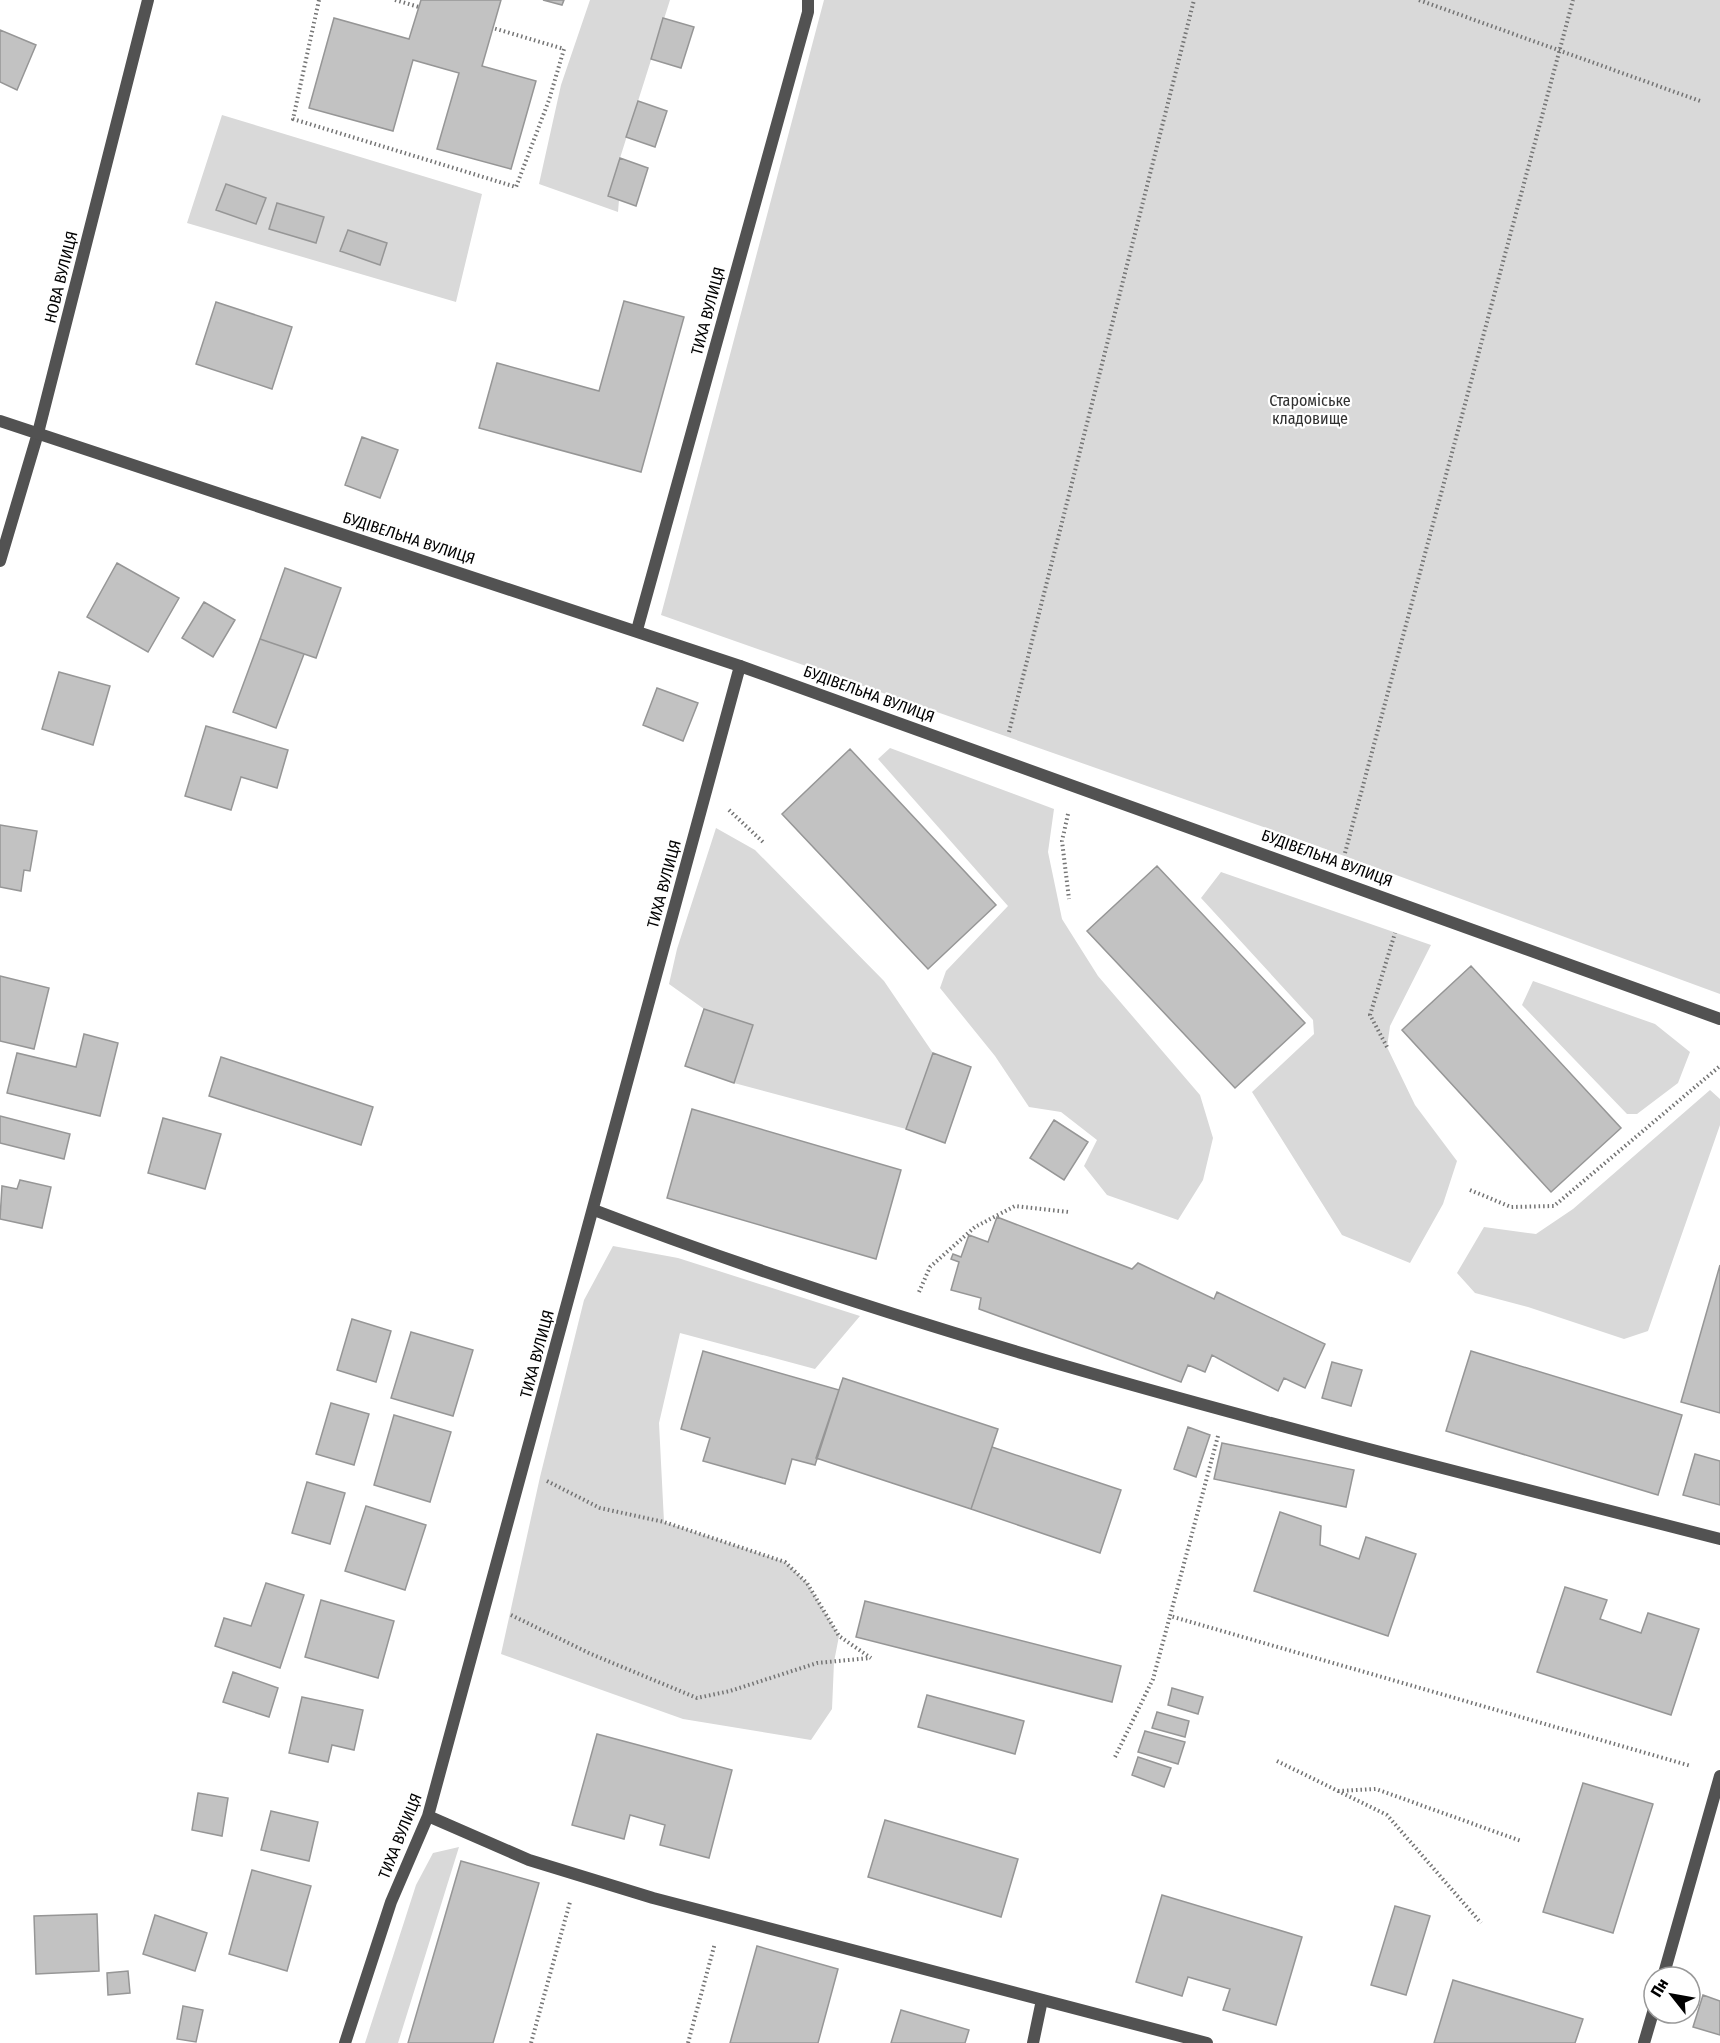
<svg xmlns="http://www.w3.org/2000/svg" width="1720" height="2043" font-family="'Fira Sans Condensed',sans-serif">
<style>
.green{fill:#d9d9d9}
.building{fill:#c2c2c2;stroke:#969696;stroke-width:1.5}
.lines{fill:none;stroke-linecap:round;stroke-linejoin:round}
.path{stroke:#747474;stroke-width:4;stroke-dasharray:1.5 3;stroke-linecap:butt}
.service{stroke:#525252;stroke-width:12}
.minor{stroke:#525252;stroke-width:12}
.tertiary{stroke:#525252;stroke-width:12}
.labels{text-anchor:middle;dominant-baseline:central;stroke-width:4.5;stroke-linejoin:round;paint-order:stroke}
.street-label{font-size:16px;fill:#000;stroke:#fff}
.park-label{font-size:16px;fill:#303030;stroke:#fff}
</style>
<rect width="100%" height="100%" fill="#fff"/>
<path class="green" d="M590,0H670L608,196L619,200L618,212L539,184L561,85Z
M824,0H1720V994L1309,843L661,615Z
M222,115L482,194L456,302L187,223Z
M890,748L1054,809L1048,852L1062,919L1098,976L1200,1095L1213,1138L1203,1180L1178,1220L1107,1195L1084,1166L1097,1140L1061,1112L1029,1107L995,1056L940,988L946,971L1008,906L878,759Z
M716,828L755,850L884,981L933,1053L906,1129L734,1083L753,1025L704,1009L669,984L677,949Z
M1221,872L1431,945L1390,1026L1387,1047L1415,1105L1457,1161L1443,1204L1410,1263L1342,1235L1252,1092L1314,1034L1313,1020L1201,898Z
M1533,981L1655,1024L1690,1052L1678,1083L1637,1114H1627L1522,1005Z
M1710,1090L1720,1099V1125L1648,1331L1624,1339L1528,1307L1475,1293L1457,1273L1484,1227L1536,1234L1573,1209Z
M613,1246L678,1258L860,1316L815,1369L680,1333L659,1423L664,1522L785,1562L807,1583L839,1636L834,1662L832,1709L811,1740L683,1719L501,1654L540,1477L584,1300Z
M459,1847L398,2043H365L416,1885L433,1853Z"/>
<path class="building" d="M421,0H501L482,66L536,81L511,169L437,149L459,73L413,60L393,131L309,108L334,18L409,39Z
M543,0H564L562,5Z
M663,18L694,27L681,68L651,59Z
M0,30L36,45L17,90L0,82Z
M638,101L667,111L655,147L626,137Z
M620,158L648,168L636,206L608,196Z
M226,184L266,198L256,224L216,210Z
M277,203L324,217L316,243L269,229Z
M348,230L387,243L380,265L340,251Z
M624,301L684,317L641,472L479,428L497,363L599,391Z
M216,302L292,327L272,389L196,364Z
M362,437L398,450L380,498L345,485Z
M117,563L179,598L148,652L87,617Z
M285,568L341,588L316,658L260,639Z
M204,602L235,620L213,657L182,638Z
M260,639L304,654L276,728L233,712Z
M59,672L110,686L93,745L42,729Z
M657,688L698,703L683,741L643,725Z
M206,726L288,750L277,788L241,777L231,810L185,796Z
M850,749L996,905L928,969L782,814Z
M0,825L37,831L30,871L24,870L21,891L0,887Z
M1157,866L1305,1023L1235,1088L1087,931Z
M1471,966L1621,1128L1551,1192L1402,1030Z
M0,976L49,988L34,1049L0,1041Z
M704,1009L753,1025L734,1083L685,1066Z
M84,1034L118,1043L100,1116L7,1093L17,1053L76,1067Z
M933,1053L971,1067L945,1143L906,1129Z
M221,1057L373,1107L361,1145L209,1096Z
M692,1109L901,1170L876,1259L667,1198Z
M0,1116L70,1134L64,1159L0,1143Z
M163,1118L221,1134L205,1189L148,1173Z
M1054,1120L1088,1142L1064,1180L1030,1158Z
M20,1180L51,1187L42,1228L0,1219L2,1186L17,1189Z
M997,1217L1132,1269L1138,1263L1214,1299L1217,1292L1325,1344L1305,1388L1284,1378L1278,1391L1212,1355L1205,1372L1188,1365L1181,1382L979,1309L981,1298L951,1290L959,1262L951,1259L953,1254L961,1257L969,1235L988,1242Z
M1720,1265V1413L1681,1402Z
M352,1319L391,1331L376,1382L337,1370Z
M411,1332L473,1350L453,1416L391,1398Z
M703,1351L839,1390L815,1465L792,1459L785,1484L703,1461L710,1438L681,1429Z
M1471,1351L1682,1415L1658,1495L1446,1431Z
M1332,1362L1362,1370L1351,1406L1322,1398Z
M843,1378L998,1429L971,1509L816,1458Z
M331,1403L369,1414L354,1465L316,1454Z
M394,1415L451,1432L430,1502L374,1485Z
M1188,1427L1210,1435L1196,1477L1174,1469Z
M1222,1443L1354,1470L1346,1507L1214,1479Z
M992,1447L1121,1490L1100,1553L971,1509Z
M1695,1454L1720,1461V1505L1683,1495Z
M307,1482L345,1493L330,1544L292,1533Z
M366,1506L426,1525L405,1590L345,1571Z
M1280,1512L1321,1526L1320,1545L1359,1559L1366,1537L1416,1554L1388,1636L1254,1591Z
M266,1583L304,1595L280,1668L215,1646L224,1618L251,1626Z
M1565,1587L1607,1600L1600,1619L1641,1633L1648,1613L1699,1629L1671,1715L1537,1672Z
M321,1600L394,1621L378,1678L305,1657Z
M865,1601L1121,1666L1112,1702L856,1637Z
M233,1672L278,1688L269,1717L223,1702Z
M1172,1688L1203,1697L1198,1714L1168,1705Z
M927,1695L1024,1721L1015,1754L918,1727Z
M302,1697L363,1710L354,1750L332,1745L328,1762L289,1753Z
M1157,1712L1189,1721L1185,1737L1152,1728Z
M1145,1731L1185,1742L1178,1764L1138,1752Z
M597,1734L732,1770L709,1858L660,1845L665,1825L630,1815L624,1839L572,1825Z
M1138,1757L1171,1768L1164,1787L1132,1775Z
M1583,1783L1653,1804L1613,1933L1543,1912Z
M198,1793L228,1798L222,1836L192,1830Z
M271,1811L318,1822L309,1861L261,1850Z
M885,1820L1018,1859L1001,1917L868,1877Z
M461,1861L539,1883L493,2043H408Z
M252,1870L311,1886L287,1971L229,1954Z
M1162,1895L1302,1937L1276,2025L1223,2010L1230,1989L1188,1977L1182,1996L1136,1982Z
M1395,1906L1430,1916L1406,1995L1371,1985Z
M97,1914L99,1971L36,1974L34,1916Z
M155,1915L207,1933L195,1971L143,1954Z
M757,1946L838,1969L818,2043H730Z
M128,1971L130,1993L108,1995L107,1973Z
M1453,1980L1583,2019L1575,2043H1434Z
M1703,1995L1720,2001V2035L1693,2027Z
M183,2006L203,2010L196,2042L177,2039Z
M901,2010L969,2030L965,2043H891Z"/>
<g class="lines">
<path class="path" d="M319,0L293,119L516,187L549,100L564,49L493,28
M395,0L419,7
M1419,0L1700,101
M1009,732L1194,0
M729,810L764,843
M1068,814L1062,841L1069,899
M1345,853L1573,0
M1387,1047L1370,1015L1395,933
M1470,1190L1511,1207L1554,1206L1720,1066
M919,1292L930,1267L975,1227L1015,1206L1069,1212
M1218,1436L1170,1616L1691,1766
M547,1481L600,1508L664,1522L785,1562L807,1583L839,1636L871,1658
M511,1615L591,1654L697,1698L730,1691L817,1663L870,1658
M1115,1757L1153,1679L1170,1616
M1277,1761L1387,1815L1481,1923
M1338,1791L1376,1789L1521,1841
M531,2043L570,1902
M688,2043L715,1943"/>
<path class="service" d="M594,1210C959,1350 1342,1442 1720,1539
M1033,2043L1042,2000"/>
<path class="minor" d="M0,561L38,433L148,0
M637,630L808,12V0
M428,1816L529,1860L653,1898L1207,2043
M1663,1977L1720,1776
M345,2043L391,1902L428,1816L740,666
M1644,2043L1654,2009"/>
<path class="tertiary" d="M0,421L740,666L1720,1019"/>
</g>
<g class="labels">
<g class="street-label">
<text transform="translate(61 277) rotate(-76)">НОВА ВУЛИЦЯ</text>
<text transform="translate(708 311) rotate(-75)">ТИХА ВУЛИЦЯ</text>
<text transform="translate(409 538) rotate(18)">БУДІВЕЛЬНА ВУЛИЦЯ</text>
<text transform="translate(869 694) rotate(20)">БУДІВЕЛЬНА ВУЛИЦЯ</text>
<text transform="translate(1327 858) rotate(20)">БУДІВЕЛЬНА ВУЛИЦЯ</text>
<text transform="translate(664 884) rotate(-75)">ТИХА ВУЛИЦЯ</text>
<text transform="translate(537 1354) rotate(-75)">ТИХА ВУЛИЦЯ</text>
<text transform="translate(400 1836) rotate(-68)">ТИХА ВУЛИЦЯ</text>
</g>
<g class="park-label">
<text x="1310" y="400">Староміське<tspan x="1310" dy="18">кладовище</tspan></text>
</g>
</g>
<g transform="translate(1672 1995) rotate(301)"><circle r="28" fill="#ffffff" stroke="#999999" stroke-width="1.5"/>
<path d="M0-4.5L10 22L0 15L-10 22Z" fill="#000000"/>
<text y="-9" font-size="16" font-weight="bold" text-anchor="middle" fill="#000000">Пн</text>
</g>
</svg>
